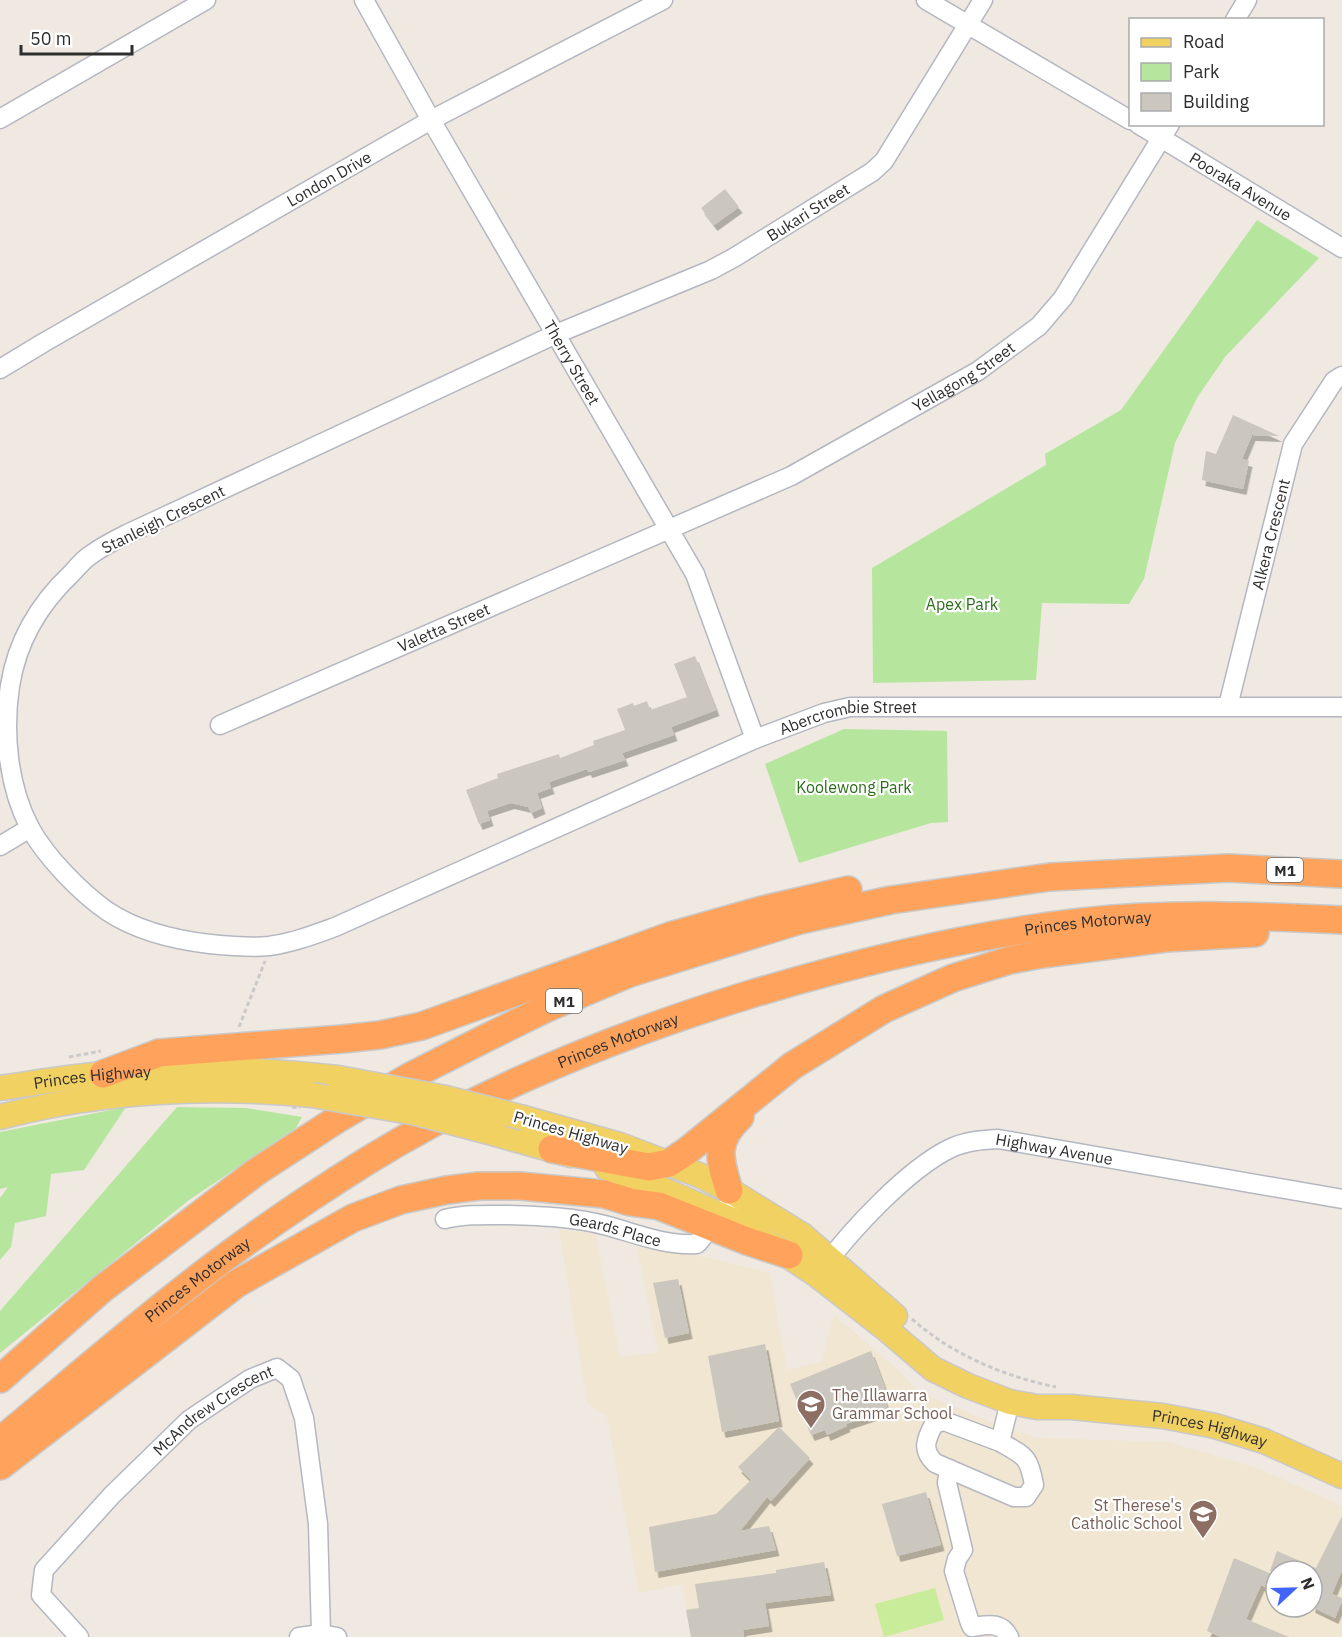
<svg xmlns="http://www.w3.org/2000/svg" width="1342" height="1637" font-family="'IBM Plex Sans',sans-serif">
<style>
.education{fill:#f0e6d1;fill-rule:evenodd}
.green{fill:#b6e59e}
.pitch{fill:#c9ec9a}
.building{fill:#cbc7bf;filter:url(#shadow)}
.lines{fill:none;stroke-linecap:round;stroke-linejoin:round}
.minor-casing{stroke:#b4b7c1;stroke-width:21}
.major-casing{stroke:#c9c9c9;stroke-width:27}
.highway-casing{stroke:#c9c9c9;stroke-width:30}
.path{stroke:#c9c9c9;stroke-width:3;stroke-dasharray:4.5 3;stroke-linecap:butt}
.minor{stroke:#fff;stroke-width:18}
.major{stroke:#f2d163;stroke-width:24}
.highway{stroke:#ffa35c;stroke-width:27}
.major-bridge-casing{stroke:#c9c9c9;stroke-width:27;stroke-linecap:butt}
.path-bridge{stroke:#c9c9c9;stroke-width:3;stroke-dasharray:4.5 3;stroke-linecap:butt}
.major-bridge{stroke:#f2d163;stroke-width:24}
.labels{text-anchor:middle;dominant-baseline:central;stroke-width:4.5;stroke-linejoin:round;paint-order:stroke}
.shield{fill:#fff;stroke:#6d6d6d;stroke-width:1.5}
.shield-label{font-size:15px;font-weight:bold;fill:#2e2e2e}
.street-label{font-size:16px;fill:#2e2e2e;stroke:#fff}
.park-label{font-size:16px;fill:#2c6e1b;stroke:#fff}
.education-label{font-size:16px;fill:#785e54;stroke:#fff;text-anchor:start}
</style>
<defs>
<filter id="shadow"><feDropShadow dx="3.5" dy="6" stdDeviation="0" flood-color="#0004"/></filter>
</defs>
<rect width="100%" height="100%" fill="#efe9e1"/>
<path class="education" d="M559,1230L595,1233L620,1357L658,1352L637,1247L705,1257L770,1273L787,1370L821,1362L834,1315L898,1370L919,1392L988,1421L1037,1438L1169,1442L1260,1469L1342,1506V1637H690L683,1584L639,1593L607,1417L587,1403ZM1276,1571H1312V1607H1276Z"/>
<path class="green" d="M1257,220L1319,258L1225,357L1197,398L1175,443L1144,579L1129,604L1042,603L1036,680L873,683L872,568L1046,465L1045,454L1121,410Z
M844,729L947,731L948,822L931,823L799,863L765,764Z
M126,1107L84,1170L51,1174L46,1216L15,1223L11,1247L0,1260V1198L8,1187L0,1189V1132Z
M177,1107L246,1108L302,1117L296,1128L189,1200L0,1353V1311Z"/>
<path class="pitch" d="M935,1588L944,1620L884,1637L875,1604Z"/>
<path class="building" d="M725,189L739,207L714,225L701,208Z
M1233,415L1279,436L1252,435L1242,459L1249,461L1243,489L1202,480L1206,451L1216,454Z
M695,656L716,710L671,727L674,735L622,753L625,760L589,772L587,769L549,782L551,788L537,793L542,808L531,813L528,807L511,803L487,811L490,820L479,824L466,790L498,778L497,774L559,754L560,758L594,745L593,741L625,730L617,709L633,703L634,706L647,701L650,710L687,697L674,664Z
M678,1279L689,1333L665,1338L653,1283Z
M765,1344L779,1421L722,1432L708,1356Z
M871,1351L886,1391L882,1393L888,1410L846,1424L847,1426L827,1435L825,1430L811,1435L790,1384Z
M779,1427L810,1458L771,1501L767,1497L740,1531L769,1526L776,1550L655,1572L649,1527L716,1514L751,1480L738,1467Z
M926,1492L941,1545L897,1556L882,1504Z
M1342,1516V1570L1332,1594L1342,1598V1601L1335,1618L1312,1607V1571H1270L1277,1551L1316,1568Z
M1234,1558L1276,1576V1592L1261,1585L1246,1619L1289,1637H1221L1207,1631Z
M824,1562L831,1595L765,1603L769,1626L743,1630L744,1637H691L686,1610L699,1608L695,1584L776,1573V1570Z"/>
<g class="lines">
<g class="minor-casing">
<g id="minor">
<path id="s1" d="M364,0L431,120L695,574L755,739"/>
<path d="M926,0L1130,120"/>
<path id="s2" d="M983,0L884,161L872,172L735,257L711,270L556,334L127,534C115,540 103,546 92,554C84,559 78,566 72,573C39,604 17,641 10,686C3,733 8,786 30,828C46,857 80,892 107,911C137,931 175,940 210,944C230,946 250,948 269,946C292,943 313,935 335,927L755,739L824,713L850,707H1342"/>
<path d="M1235,20L1247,0"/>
<path d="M0,119L206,0"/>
<path id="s3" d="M1138,124L1342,248"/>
<path id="s4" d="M0,369L43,343L431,120L663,0"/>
<path id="s5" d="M1228,706L1293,444L1334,381L1342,376"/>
<path id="s6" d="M220,725L791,476L978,371L1039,326L1063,298L1170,124"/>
<path d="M0,846L30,828"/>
<path id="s7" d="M445,1219C466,1214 487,1215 508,1215C542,1216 575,1217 608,1226C637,1234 666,1246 697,1244C720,1219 714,1197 755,1209"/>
<path id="s8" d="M823,1268C851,1230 907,1170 949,1149C965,1141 981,1140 998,1139L1342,1199"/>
<path d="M1000,1442C1025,1456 1029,1456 1034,1485L1026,1497H1014L935,1463C921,1450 926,1439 934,1424L944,1421L1000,1442L1010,1402"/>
<path d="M949,1469L947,1483L963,1550L957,1559L954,1571L970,1623L972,1627C987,1625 1001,1621 1009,1637"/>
<path id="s9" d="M79,1637L41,1595L44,1570L112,1495L189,1420L250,1379L277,1368L291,1379L304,1418L318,1524L321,1634"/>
<path d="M299,1637L321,1634L337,1637"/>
</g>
</g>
<g class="major-casing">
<g id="major">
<path id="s10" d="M0,1088C35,1083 69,1077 104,1074C181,1067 261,1069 338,1078"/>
<path d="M0,1117C102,1090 208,1085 312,1095"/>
<path d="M524,1118L620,1145L699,1175L729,1190L802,1235L895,1316"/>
<path d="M496,1134L571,1155"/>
<path id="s11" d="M607,1168L648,1183L737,1222L817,1275L885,1328L933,1369L968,1386L1010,1402L1037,1407H1071L1163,1416L1215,1426L1264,1441L1342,1476"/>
</g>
</g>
<g class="highway-casing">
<g id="highway">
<path d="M103,1074L159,1053L342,1039L380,1035L422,1026L670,936L762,910L848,890"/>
<path d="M552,1149L649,1167L669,1163L687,1151L792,1066L884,1009L953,978L1010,960L1042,954L1166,938L1255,933"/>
<path d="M729,1190C719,1159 714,1141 740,1117"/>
<path d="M0,1379L102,1289L256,1172L339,1118L411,1076L490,1036L547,1008L630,973L800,920L891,900L1050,877L1228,868L1342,874"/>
<path id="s12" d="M0,1441C69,1384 136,1325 207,1271C258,1232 313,1195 367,1161C485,1088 615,1036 748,995C857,962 968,935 1082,922C1168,912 1256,916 1342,920"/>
<path d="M0,1466L236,1284L353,1218L401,1200L447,1190L479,1186H520L604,1194L630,1202L659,1206L747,1241L789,1255"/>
</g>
</g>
<path class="path" d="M239,1027L265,961
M69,1057L101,1051
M912,1319C953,1355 1003,1376 1056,1387"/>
<use href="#minor" class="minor"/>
<use href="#major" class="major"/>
<use href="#highway" class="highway"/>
<g class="major-bridge-casing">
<path id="major-bridge" d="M338,1078L446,1098L524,1118
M312,1095L416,1113L496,1134"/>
</g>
<path class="path-bridge" d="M292,1107L300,1108"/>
<use href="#major-bridge" class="major-bridge"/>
</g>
<defs>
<g id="school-pin" transform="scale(1.5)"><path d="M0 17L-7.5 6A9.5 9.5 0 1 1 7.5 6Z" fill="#8d6e63" stroke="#fff"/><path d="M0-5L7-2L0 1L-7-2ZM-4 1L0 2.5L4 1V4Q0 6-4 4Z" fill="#fff"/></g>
</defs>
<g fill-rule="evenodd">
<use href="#school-pin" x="811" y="1404"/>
<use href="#school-pin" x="1203" y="1514"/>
</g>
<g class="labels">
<g class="shield">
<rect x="1267" y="858" width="36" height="24" rx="4.5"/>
<rect x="546" y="989" width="36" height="24" rx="4.5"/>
</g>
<g class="shield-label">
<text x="1285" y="870">M1</text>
<text x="564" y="1001">M1</text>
</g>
<g class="street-label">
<text stroke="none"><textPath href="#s4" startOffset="380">London Drive</textPath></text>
<text stroke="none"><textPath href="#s3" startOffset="120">Pooraka Avenue</textPath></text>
<text transform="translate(808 212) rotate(-32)">Bukari Street</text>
<text stroke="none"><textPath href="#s1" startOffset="418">Therry Street</textPath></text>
<text stroke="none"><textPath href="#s6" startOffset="822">Yellagong Street</textPath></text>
<text transform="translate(163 519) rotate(-26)">Stanleigh Crescent</text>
<text stroke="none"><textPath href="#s5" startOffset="177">Alkera Crescent</textPath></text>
<text stroke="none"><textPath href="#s6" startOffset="244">Valetta Street</textPath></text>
<text stroke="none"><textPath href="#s2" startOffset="2288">Abercrombie Street</textPath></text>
<text stroke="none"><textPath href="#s12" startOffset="1227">Princes Motorway</textPath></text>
<text stroke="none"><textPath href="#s12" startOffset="741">Princes Motorway</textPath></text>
<text stroke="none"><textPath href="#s10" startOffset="93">Princes Highway</textPath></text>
<text transform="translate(571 1132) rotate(16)">Princes Highway</text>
<text stroke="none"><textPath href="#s8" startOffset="282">Highway Avenue</textPath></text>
<text stroke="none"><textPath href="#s7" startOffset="172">Geards Place</textPath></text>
<text stroke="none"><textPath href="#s12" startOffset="255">Princes Motorway</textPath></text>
<text stroke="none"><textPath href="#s9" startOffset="316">McAndrew Crescent</textPath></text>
<text stroke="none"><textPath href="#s11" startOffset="672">Princes Highway</textPath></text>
</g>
<g class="park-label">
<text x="962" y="604">Apex Park</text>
<text x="854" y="787">Koolewong Park</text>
</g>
<g class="education-label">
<text x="832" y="1395">The Illawarra<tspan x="832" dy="18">Grammar School</tspan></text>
<text x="1182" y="1505" text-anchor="end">St Therese's<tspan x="1182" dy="18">Catholic School</tspan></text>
</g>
</g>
<rect x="1129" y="18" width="195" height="108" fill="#ffffff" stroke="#ababab" stroke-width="1.5"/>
<rect x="1141" y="38" width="30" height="9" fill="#f2d163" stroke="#ababab" stroke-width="1.5"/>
<text x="1183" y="48" font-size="18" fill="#2e2e2e">Road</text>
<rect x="1141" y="63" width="30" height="18" fill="#b6e59e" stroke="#ababab" stroke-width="1.5"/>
<text x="1183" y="78" font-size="18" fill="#2e2e2e">Park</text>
<rect x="1141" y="93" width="30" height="18" fill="#cbc7bf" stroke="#ababab" stroke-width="1.5"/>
<text x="1183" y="108" font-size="18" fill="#2e2e2e">Building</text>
<g transform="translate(1294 1589) rotate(68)"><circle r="28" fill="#ffffff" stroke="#ababab" stroke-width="1.5"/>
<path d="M0-4.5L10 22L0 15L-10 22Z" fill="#4264fb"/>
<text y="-9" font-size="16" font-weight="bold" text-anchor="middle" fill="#2e2e2e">N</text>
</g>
<path d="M21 45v9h111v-9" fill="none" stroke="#2e2e2e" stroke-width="3"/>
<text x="30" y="45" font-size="18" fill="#2e2e2e" stroke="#ffffff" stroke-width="4.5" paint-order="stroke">50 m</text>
</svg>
